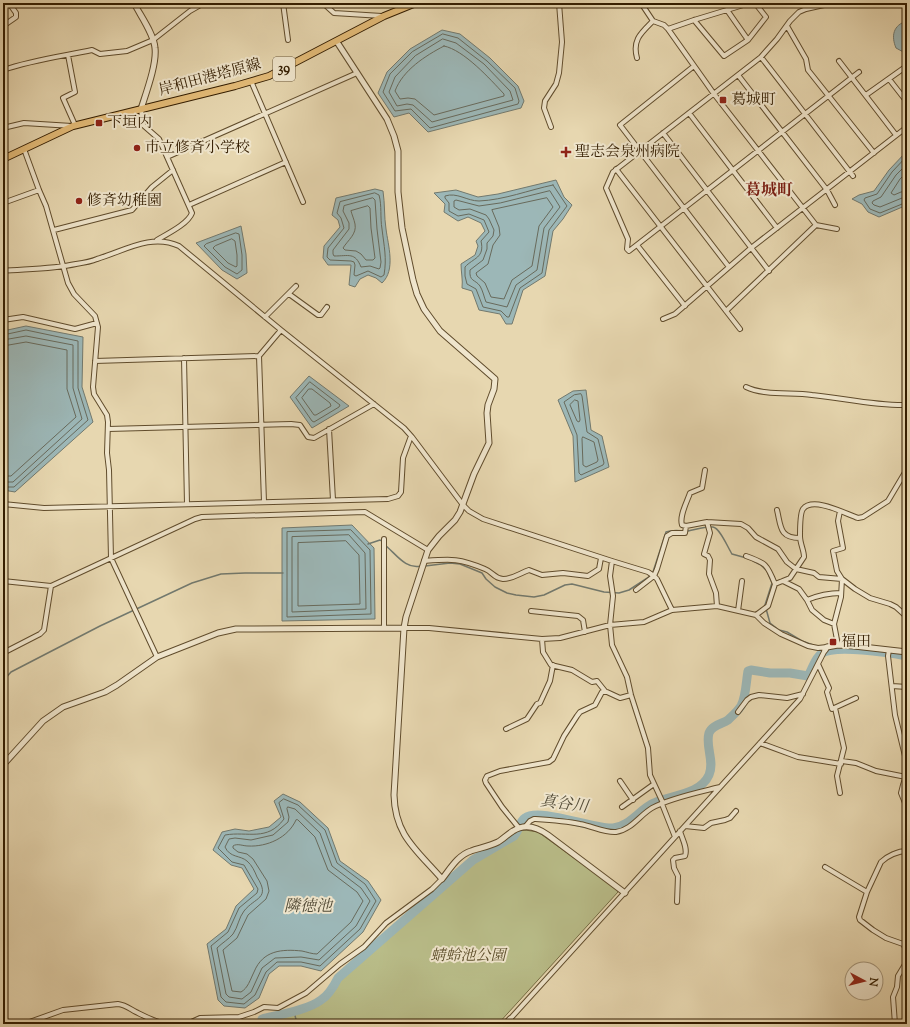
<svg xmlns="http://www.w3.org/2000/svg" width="910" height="1027" font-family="'Sorts Mill Goudy','Noto Serif JP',serif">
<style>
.green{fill:#b9bd89;stroke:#766d44}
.water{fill:#9cb7b7;stroke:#72796e}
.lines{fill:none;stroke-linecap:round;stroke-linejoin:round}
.shore{stroke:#686a5c;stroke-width:1}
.stream{stroke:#72796e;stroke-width:1.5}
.river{stroke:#9cb7b7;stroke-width:9}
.minor-casing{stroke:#604c2c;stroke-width:6}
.tertiary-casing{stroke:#604c2c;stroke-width:7}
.primary-casing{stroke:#331d00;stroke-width:8}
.minor{stroke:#efe5cc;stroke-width:4}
.tertiary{stroke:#efe5cc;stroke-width:5}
.primary{stroke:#e4bc78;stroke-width:6}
.poi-dot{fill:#8f2418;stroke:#efe5cc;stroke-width:1.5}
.labels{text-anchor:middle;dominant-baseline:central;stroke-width:4;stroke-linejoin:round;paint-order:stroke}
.shield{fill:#efe5cc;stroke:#6b593d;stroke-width:1}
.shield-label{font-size:14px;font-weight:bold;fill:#331d00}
.street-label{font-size:15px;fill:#331d00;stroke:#efe5cc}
.poi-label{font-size:15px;fill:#331d00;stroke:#efe5cc;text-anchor:start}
.park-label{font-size:15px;font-style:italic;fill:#5b4d29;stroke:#efe5cc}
.neighbourhood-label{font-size:16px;font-weight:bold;fill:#7a1f14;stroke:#efe5cc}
.water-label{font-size:16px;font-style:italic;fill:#524b37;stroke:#efe5cc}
</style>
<rect width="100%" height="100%" fill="#e7d7b0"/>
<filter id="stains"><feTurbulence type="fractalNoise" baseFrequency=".005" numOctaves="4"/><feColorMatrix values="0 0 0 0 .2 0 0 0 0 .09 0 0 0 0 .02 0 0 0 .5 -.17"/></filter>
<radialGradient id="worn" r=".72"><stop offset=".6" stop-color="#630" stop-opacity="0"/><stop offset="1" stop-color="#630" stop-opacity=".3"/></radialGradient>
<path class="green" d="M525,830L538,832L617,889L618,892L498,1024H253L288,1016L315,1007L323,1002L340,979L475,861L511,840L515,838L520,831Z"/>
<path class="water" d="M907,21V54L896,48C891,36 893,25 907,21Z
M442,30L460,34L490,58L518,86L524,101L521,108L428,132L409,113L394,117L378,93L387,72L410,49Z
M907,151V205L879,217L868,212L862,204L852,199L859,195L874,191L889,170Z
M556,180L564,197L572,205L563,219L553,231L545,276L523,290L512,324H506L500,314L479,310L472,291L462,288C463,280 461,272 461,264L475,255L478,246L476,241L485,231L481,223L468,217L458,221L444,212L445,204L434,193L456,190L478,197L498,194Z
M375,189L383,191C385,204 384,216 386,229C388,245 396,270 382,283L376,278L368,275L360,279L355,287L349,285L351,265H328L323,258L324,246L340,227L338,220L332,215L336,198Z
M241,226L246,254L247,273L237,279L222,270L196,243Z
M26,326L83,337L82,387L93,422L15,492L3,490V331Z
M309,376L349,406L312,428L290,397Z
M586,390L591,430L602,436L609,467L575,482L573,436L558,400L573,391Z
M352,525L374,548L375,619L282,621V528Z
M283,794L300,802L328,828L340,861L368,881L381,900L363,932L321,971L301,966H279L269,974L259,998L245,1008L224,1006L218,1000L207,944L226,929L236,906L254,889L242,868L231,865L213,850L222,832L235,829L249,831L269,827L281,817L274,801Z"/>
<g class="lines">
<path class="shore" d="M443,34L458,38L487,61L515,88L519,101L518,104L430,128L411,109L395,111L383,92L390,74L412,52Z
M443,39L456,43L484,64L510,91L513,100L432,122L413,105L407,104L397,106L389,92L395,77L415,56Z
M444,46C464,50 490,79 504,94V96L434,115L415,99L408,98L400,99L395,91C403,70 425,56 444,46Z
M907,156L892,172L877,194L865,198L864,200L870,209L880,213L907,202
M907,164L896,175L881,197L873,201L872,203L874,205L880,207L902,198L907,197
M907,172L900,179L891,193L894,195L901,192L907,191
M553,185L567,206L549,230L542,273L520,288L509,317H507L501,311L483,307L476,289L467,284L465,276V267C473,258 485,258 481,241L489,232L484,220L469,214L458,216L449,211V203L445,198V196C457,192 467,201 479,201C504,200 529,190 553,185Z
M550,191L560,207L544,228L537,270L516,285L507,307L486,302C484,297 483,291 480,286C475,279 469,282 470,270L483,260L487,249V243L493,236L494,230L489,219L486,215L470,209L459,210L454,207V201L456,200L479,206L500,203Z
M375,193L379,195C382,206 380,217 382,229C384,246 387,258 384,275L381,277L368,271L356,276L354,275L355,265L354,262L351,261L330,260L327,257L328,248L344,228L341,218L337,213L340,202Z
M373,198L375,200L377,229L381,262L380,268L379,269L370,266L361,267C355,252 349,256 334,256L333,254V250L349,229V223L343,211L344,206Z
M547,198L553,207L539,226L532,266L512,280L504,299L491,297L485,283L477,276L476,273L488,264L493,245L500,235L499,227L492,210Z
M368,206L370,208L371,228L375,258L373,260H366L361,254L356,251L345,250L343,248C348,240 357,234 355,224C354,219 352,215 351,211Z
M236,233L239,234L242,255V270L237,274L225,267L204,246L206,244Z
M232,239L235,241L237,255V266L236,267L228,263L213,248L215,246Z
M3,335L26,330L78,341V388L88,420L14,487H3
M3,340L26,336L73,345V388L82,419L13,482H3
M3,346L26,342L67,350V389L76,417L11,476H3
M310,382L340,405L339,407L314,422L312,421L296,398Z
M309,389H312L330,403L331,406L316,415H314L302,398Z
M581,394L582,396L587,432L598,439L604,463L603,465L581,475L579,473L577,435L564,402L574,395Z
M575,400L578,401L580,420L579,422L577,421L570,405Z
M583,437L594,442L598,460L597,462L586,467L583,465L582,439Z
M351,530L370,550L371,614L287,617V532Z
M349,535L365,553L366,609L292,612V537Z
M346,541L359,555L360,604L298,606V543Z
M284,799L298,805L325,830L337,863L365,884L376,901L360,929L320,966L301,962H277L266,972L255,995L244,1004L226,1002L221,997L211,946L228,932L239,908L257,893L258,889L244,865L232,862L218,848L225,835C248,831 267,842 284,819L279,803Z
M288,807L295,809L320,833L332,866L361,888L370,901L356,926L319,960L301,957L275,958L262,968L251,992L242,999L229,997L226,994L217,948C222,943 229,939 233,934C238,927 239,917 244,911C255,897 271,899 257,877C255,872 252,865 247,861C240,855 230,858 225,847L229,839L235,838L251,840L273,835L288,822L289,817L287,809Z
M298,820L315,837L328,870L357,892L363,901L351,922L317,954C312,954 307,952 302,951C282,949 263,950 254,972C250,980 248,988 241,992L232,991L223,950L237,938L248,915L266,899L269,891L267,881L253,859L247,854L238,852L233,848V846C237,843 243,846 248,846C267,847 288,838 296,820Z"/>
<path class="stream" d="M368,544L380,540L383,542
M385,545C396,554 406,570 421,566
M753,561L761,565L767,571L772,583L765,605L770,623L779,630L787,632L802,641L813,645
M425,566L450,563L460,564L482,573L486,579L495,587L507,593L516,595L534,597L544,595L565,585L572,584L604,592L619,593L629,590L652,575L666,532C673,529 680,531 688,531C695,530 705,526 713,527C720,528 728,548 732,554L750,559
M3,681L11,672L100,626L192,583L221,574L245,573H283
M294,1011L297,1024"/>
<path class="river" d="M262,1019C278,1015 308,1010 321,1000C329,995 334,986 338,978L473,860L514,836C519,831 519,822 525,818C539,807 595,830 613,828C629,827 640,809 654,803C671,795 700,795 709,775C715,761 705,747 709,733C712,725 722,724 728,720C732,716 738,711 741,706C746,697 746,682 748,671L751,670L770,673H790L808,676C812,670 815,658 821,654C834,644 890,653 907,656"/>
<g class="minor-casing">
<path id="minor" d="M283,3L288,40
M323,3L334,13L382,16
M641,3L653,21L664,25L668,29L714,94L816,225L837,229
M833,3L806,9L799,12L790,21L777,39L761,57L613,172L606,188L628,239L627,249L629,251L859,72
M727,10L748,40
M694,20L724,56L748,40L766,17L755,3
M3,26L16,17V13L9,3
M787,26L806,59L808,70L874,153
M668,29L694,20L750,3
M68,55L75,92L63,98L75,125
M761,57L853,176
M637,58C632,40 641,33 653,21
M839,61L896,135
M694,66L620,125L729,267
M3,70C32,60 63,56 92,50L100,54L127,51L153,40L190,11L204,3
M738,75L827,190L835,205
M889,79L907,102
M251,81L303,202
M866,95L904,68H907
M141,109L143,125L159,139L192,213C188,224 167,234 157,240
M689,113L777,228
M551,127L544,108L545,101L556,84L559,73L562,42L559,3
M3,128L24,123L72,126
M663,133L769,271
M24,149L39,190L46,206L68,283L74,294L95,316L98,327L93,387L94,394L107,415L108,422L107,453L109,470L111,558L157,657
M167,157L357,73
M616,169L740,329
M3,203L39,190
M189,205L286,162
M54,230L132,210L152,187L173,170
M637,245L685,306
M3,271C27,269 52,269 76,264C83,263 90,262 97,259C124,251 151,233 179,246L281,330L404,428L412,437L463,505L469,511L483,519L612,561L648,572L654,576L657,579L672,610
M289,294L318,315H321L327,307
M726,311L816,225
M265,317L296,286
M663,319L675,314L751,248L907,127
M3,320L23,317L75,329L97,323
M184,358L187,504
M95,361L259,356
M746,387C765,396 791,392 812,395C844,398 875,406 907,405
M108,429L291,424L300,425L308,437L314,438L374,404
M329,429L333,500
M264,502L259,356L281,330
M3,504L44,508L388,499L398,496L401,492L403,458L411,436
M777,510C781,526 779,538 800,538
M707,522L710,533L704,554L708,556L710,560L709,574L716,593L717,606
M686,526L707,522L741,524L748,528L756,537L778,549L787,562L796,569L814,573L819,577L842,579L855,589L870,598L890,604L896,607L907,617
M384,539V628
M746,556C766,563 767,564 775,584
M424,561C451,559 459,558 485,569C493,572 493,578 503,579C513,579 520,573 529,570L542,575L563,573L588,576L599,569L601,558
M612,561L610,576L613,596L610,625L612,645L627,677L631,695L648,748L650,775L663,803
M3,581L51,586
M783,581L799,589L807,600L812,610L824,620L834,624
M636,590L654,576L657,569L667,536L672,533H685L686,526L682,525C679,516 687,502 690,493L702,488L705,470
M807,600C819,595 829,593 841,593
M531,611L578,616L583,620L585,632
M738,611L742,581
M756,615L768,606L775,584L790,578L804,557C804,550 800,544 800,536C800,531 800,513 803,509C813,496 846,514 858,518L863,517L888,501L907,469
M404,628H429L542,639L560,638L610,625L644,622L672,610L717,606L756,615L764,623L781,634L808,646L818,648L827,647
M907,630V631
M542,639L543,652L551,665L572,670L592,682L597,681L605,691
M838,645L834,624L841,597L842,579L837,571L833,551L843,548L838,521L840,511
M889,650L888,656L895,715L906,760V776L903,785L901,793L907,808
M3,653L40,634L44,630L51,586L195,519L202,517L365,512L428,550
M818,664L829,688L827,692L832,709L856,698
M892,686L907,687
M835,708L844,748L837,776L840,793
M738,712L747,700L751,697L759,695L787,698L803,694
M506,729L527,719L537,704L540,703L550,681L553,665
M760,743L798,757L841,764
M842,761L856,763L876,771L906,777
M620,781L633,800
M662,804L675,837
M622,807L654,784
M685,826L704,828L711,823L725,820L730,818L736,811
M525,827L530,821L534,819C549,820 565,821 580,824C592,826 605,833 616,832C631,830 640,815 652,808C670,798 700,792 720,787
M519,828L502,807L486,783L485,780L487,776L500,771L549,762L553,759L564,736L577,716L580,712L595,705L602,692H607L620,698L631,695
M907,851C898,851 887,856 881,862L867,892L859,917L860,920L873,930L886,938L903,944L907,950
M825,867L867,892
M677,902L678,876L674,868L673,860L675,858L685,856C688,848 682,839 680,831
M510,1019L800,699L825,650
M24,1024L63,1010L118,1004C126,1005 130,1009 136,1012C146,1017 157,1023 168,1024
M187,1024L200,1018
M200,1024V1018L239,1017L254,1012L264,1007L278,1008L306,993L340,964L364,947L386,923L432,889L442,879
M895,1024L893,997L897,987L898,976L907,961"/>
</g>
<g class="tertiary-casing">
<path id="tertiary" d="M134,3C140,15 154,34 155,48C157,64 146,93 141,109
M337,42L387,119L394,136L398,151V192L402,228L413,280L417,294L424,309L440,331L495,379L494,389L488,405L487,413L489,443L474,474L460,512L455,520L439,536L428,550L406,617L404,628L394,795C395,836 417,850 442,879C450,869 458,855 471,851C480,848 490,846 498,842C503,839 508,834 513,831C525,823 537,827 548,835L625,893
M825,650L827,647L838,645L854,646L907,652
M3,765L43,721L63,707L105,692L117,685L157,657L218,633L236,629L404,628
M505,1024L510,1019"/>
</g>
<g class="primary-casing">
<path id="primary" d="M3,159L73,126L235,86L269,76L384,16L416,3"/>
</g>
<use href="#minor" class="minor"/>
<use href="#tertiary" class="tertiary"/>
<use href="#primary" class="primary"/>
</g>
<g class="poi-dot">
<rect x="719" y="96" width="8" height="8" rx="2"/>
<rect x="95" y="119" width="8" height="8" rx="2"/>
<circle cx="137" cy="148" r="4"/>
<path d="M564 146h4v4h4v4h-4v4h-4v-4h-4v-4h4z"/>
<circle cx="79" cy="201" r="4"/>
<rect x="829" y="638" width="8" height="8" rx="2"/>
</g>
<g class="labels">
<rect class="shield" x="273" y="57" width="22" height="24" rx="3"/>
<g class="shield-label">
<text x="284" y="69">39</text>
</g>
<g class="street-label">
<text transform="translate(210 78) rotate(-15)">岸和田港塔原線</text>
</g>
<g class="poi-label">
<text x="731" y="100">葛城町</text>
<text x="107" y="123">下垣内</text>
<text x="145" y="148">市立修斉小学校</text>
<text x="575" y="152">聖志会泉州病院</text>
<text x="87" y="201">修斉幼稚園</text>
<text x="841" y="642">福田</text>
</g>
<g class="park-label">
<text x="468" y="956">蜻蛉池公園</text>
</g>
<g class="neighbourhood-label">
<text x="769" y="191">葛城町</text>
</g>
<g class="water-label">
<text transform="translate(564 805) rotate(8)">真谷川</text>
<text x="308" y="907">隣徳池</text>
</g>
</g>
<rect width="910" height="1027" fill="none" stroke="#e7d7b0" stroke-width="16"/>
<rect x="4" y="4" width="902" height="1019" fill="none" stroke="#331d00" stroke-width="2"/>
<rect x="8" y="8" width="894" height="1011" fill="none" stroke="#331d00"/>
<g transform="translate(864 981) rotate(97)"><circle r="19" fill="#efe5cc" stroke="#a4957a"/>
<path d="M0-3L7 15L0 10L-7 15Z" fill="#8f2418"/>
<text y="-6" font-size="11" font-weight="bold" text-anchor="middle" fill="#331d00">N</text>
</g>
<rect width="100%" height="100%" filter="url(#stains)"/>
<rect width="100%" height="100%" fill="url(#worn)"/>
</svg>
